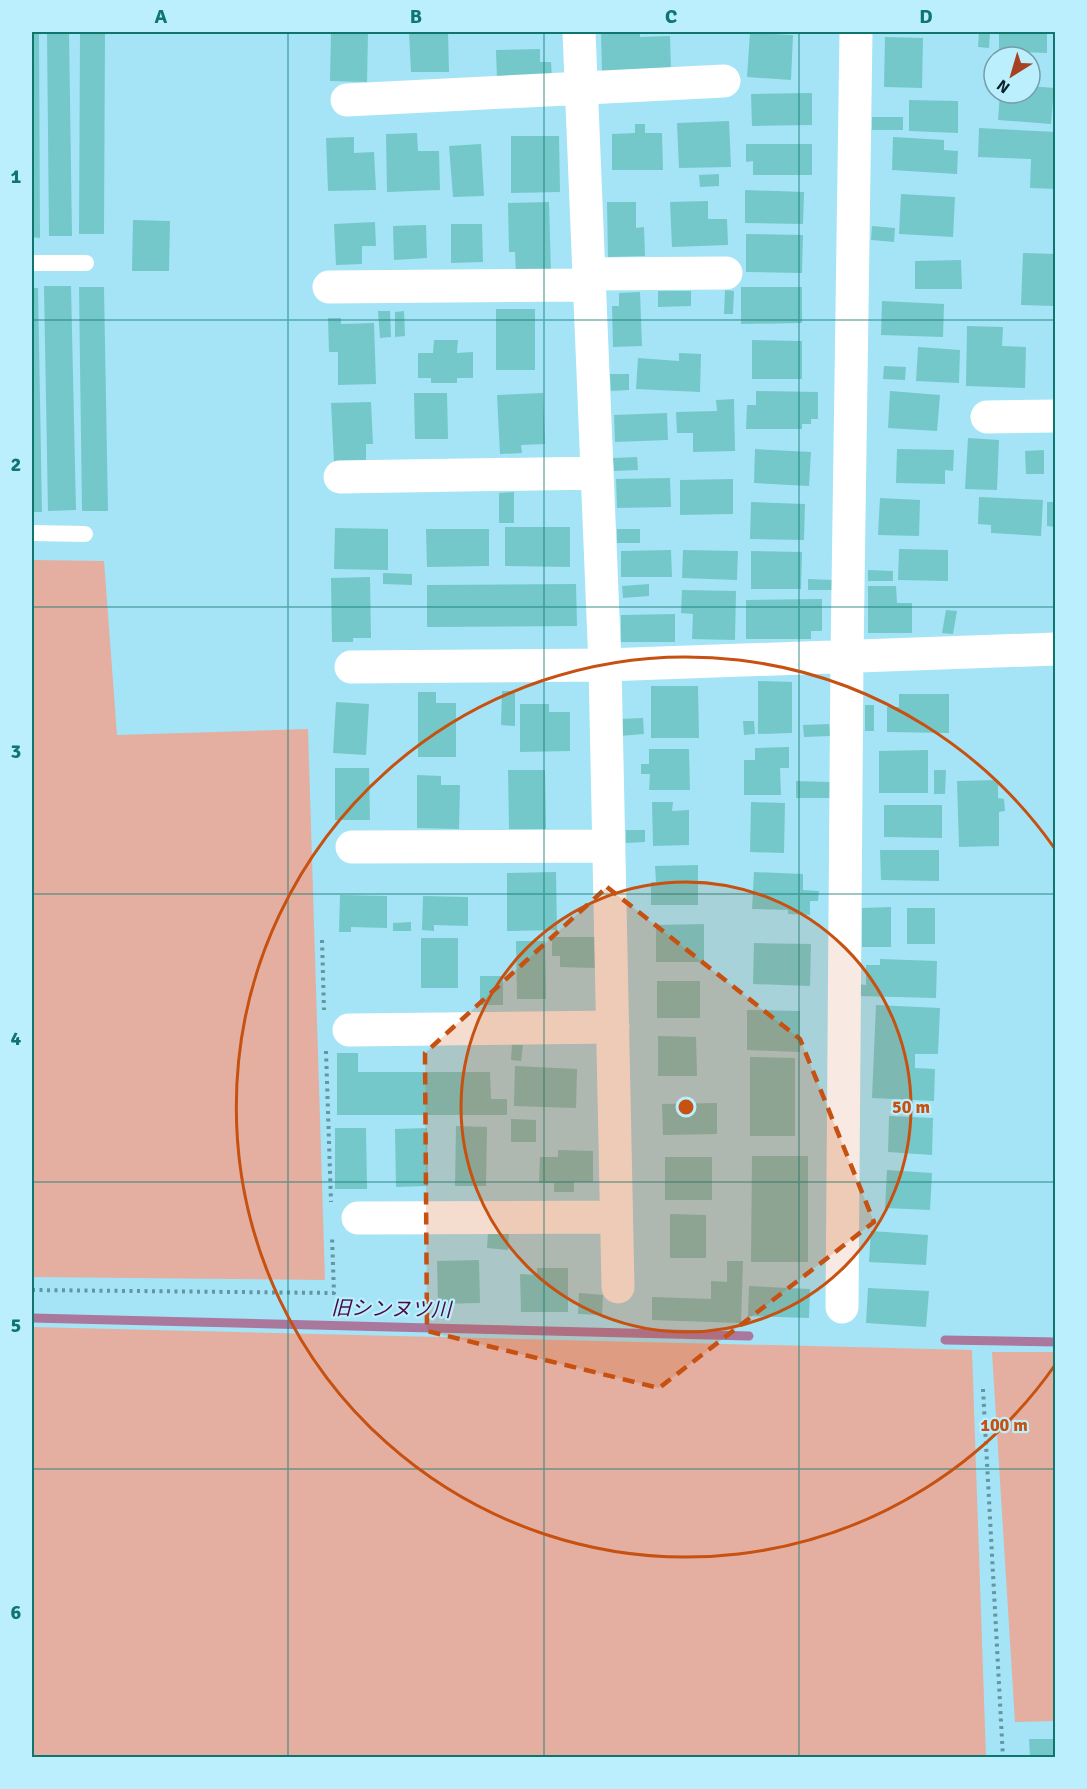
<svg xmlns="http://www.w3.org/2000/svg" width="1087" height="1789" font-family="Signika,'Noto Sans JP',sans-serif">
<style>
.green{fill:#e4afa0}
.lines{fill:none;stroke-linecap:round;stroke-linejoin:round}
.stream{stroke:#aa779d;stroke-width:9}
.building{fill:#74c8c9}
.path{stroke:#6495a2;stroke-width:4;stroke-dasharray:3 4.5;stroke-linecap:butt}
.lane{stroke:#fff;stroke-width:16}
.street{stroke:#fff;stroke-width:33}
.marked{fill:#c65110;fill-opacity:0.2;stroke:#c65110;stroke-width:4.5;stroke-dasharray:12 8;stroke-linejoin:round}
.grid{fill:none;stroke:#0f766e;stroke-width:1.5;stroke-opacity:0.55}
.ring{fill:none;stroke:#c65110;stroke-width:3}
.labels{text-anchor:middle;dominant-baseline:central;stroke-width:4.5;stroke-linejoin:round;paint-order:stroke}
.water-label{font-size:20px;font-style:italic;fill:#4a0a3f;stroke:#bceffd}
.centre{fill:#c65110;stroke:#bceffd;stroke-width:3}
.ring-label{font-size:18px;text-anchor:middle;font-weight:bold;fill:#c65110;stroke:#bceffd;stroke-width:4.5;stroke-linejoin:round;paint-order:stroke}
.neatline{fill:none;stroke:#0f766e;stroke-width:2}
.grid-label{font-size:20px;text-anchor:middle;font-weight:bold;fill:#0f766e}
</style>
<rect width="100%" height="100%" fill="#a4e4f6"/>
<path class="green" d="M32,560L104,561L117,735L308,729L325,1280L32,1277Z
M32,1327L972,1350L986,1757H32Z
M992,1352H1055V1721L1015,1722Z"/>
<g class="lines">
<path class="stream" d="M32,1318L749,1336
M945,1340L1056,1342"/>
</g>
<path class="building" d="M32,32H39L40,238L32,237Z
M47,32H69L72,236H49Z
M80,32H105L104,234H79Z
M331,32H368L367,82L330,81Z
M409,32H448L449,72H411Z
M601,32H640V37L670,36L671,71L602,73Z
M979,32L990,33L989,48L978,47Z
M999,32H1047V53L999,51Z
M750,33L793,35L791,80L747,77Z
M885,37L923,38L922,88L884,87Z
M540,49V62H551L552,78L497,80L496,50Z
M1030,86L1054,88L1051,124L998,120L1000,93H1030Z
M812,93V125L752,126L751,94Z
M909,100L958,101V133L909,131Z
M872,117H903V130H872Z
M729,121L731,167L679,168L677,123Z
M635,124H645V133H662L663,170H612V134L635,133Z
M979,128L1056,132V189L1030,188L1031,159L978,157Z
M417,133L418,151H439L440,190L387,192L386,134Z
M511,136H559L560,192L511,193Z
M354,137V153L374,152L376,190L328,191L326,138Z
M893,137L944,140V150L958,151L957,174L892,170Z
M481,144L484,196L453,197L449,146Z
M746,144H812V175H753V161L746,162Z
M719,174V186L700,187L699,175Z
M745,190L804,192L803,224L745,223Z
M901,194L955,197L953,237L899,234Z
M708,201V219H727L728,245L672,247L670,202Z
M549,202L551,274L516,275L515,252H509L508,203Z
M607,202H636V228L644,227L645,256L608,257Z
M133,220L170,221L169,271H132Z
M375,222L376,246H362V264L336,265L334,224Z
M451,224H482L483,262L451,263Z
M426,225L427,258L394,260L393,226Z
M872,226L895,228L894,242L871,240Z
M746,234L803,235L802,273L746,272Z
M1023,253L1056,254L1055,306L1021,305Z
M961,260L962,289H915V261Z
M44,286H71L76,510L48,511Z
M79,287H104L108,511H82Z
M741,287H802V323L741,324Z
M32,288H38L42,512H32Z
M725,290L734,291L733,314H724Z
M658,291H691V306L658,307Z
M640,292L642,346L613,347L612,306H619V293Z
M882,301L944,304L943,337L881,335Z
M496,309H535V370H496Z
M378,311H390L391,337L380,338Z
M404,311L405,336L395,337V312Z
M328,318H341V324L374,323L376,384L338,385V352H329Z
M967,326L1003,327L1002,346L1026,347L1025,388L966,386Z
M434,340H458L457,353L473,352V378H457V383H431V378H418V353H433Z
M752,340L802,341V379H752Z
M918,347L960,350L959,383L916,381Z
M679,353L701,354L700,392L636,389L638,358L679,361Z
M884,366L906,367L905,380L883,379Z
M610,374H629V390L611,391Z
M756,391L818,392V419H811V424H802V429H746L747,405H756Z
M890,391L940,395L937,431L888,428Z
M414,393H447L448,439H415Z
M543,393L545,444L521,445L522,453L500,454L497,395Z
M734,399L735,451L693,452V433H677L676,412L717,411L716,400Z
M371,402L373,444H366V460L334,461L331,403Z
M667,413L668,440L615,442L614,415Z
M968,438L999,440L997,490L965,489Z
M755,449L811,452L809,486L754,483Z
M897,449L954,450L953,471L945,470V484L896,483Z
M1044,450V474H1026L1025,451Z
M637,457L638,470L614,471L613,458Z
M670,478L671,507L617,508L616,479Z
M733,479V514L680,515V480Z
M514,492V523H499V493Z
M979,497L1043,500L1041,536L991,533V525L978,524Z
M880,498L920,500L919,536L878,535Z
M751,502L805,504L804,540L750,539Z
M1047,502H1056V527L1047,526Z
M505,527H570V567L505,566Z
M335,528L388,529V570L334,569Z
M426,529H489V566L427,567Z
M617,529H640V543H617Z
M899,549L948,550V581L898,580Z
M671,550L672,577H621V551Z
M683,550L738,551L737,580L682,578Z
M751,551L802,552L801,589H751Z
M868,570L893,571V581H868Z
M383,573L412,574V585L383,584Z
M370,577L371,638H353V642H332L331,578Z
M808,579L833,580V590H808Z
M576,584L577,626L427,627V585Z
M649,584V596L623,598L622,586Z
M868,586H896L897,603H912V633H868Z
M682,590L736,591L735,640L692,639L693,614L681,613Z
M822,599V631H811V639H746V600Z
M946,610L957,611L953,634L942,633Z
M675,614V642H621V615Z
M758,681L792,682V733L758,734Z
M651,686H698L699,738H651Z
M502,691H515V726L501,725Z
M418,692H436V703H456V757H418Z
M899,694H949V733L887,732V707H899Z
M336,702L369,704L366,755L333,753Z
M520,704H549V712H570V751L520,752Z
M865,705H874V731H865Z
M643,718L644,734L619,736L618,719Z
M743,721H754L755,734L744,735Z
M829,724L830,736L804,737L803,725Z
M789,747V768H780L781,795H744V760H755V748Z
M649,749H689L690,790H649L650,774H641V764H649Z
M928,750V793H879V751Z
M335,768H369L370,820H335Z
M508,770H545L546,829H509Z
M934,770H946L945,794H934Z
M417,775L441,776V785H460L459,829L417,828Z
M998,780V798L1004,799L1005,811L999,812V846L959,847L957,781Z
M796,781L830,782V798H796Z
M652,802H673L672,811L689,810V845L653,846Z
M751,802L785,803L784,853L750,852Z
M884,805H942V838L884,837Z
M626,830H645V842L626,843Z
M880,850H939V881L881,880Z
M698,865V905H651V882H656L655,866Z
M556,872L557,930L507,931V873Z
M754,872L803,874V890L819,891L818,901H810V915L788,914V910L752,909Z
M340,895L387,896V928L351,927V932H339Z
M423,896L468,897V926L434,925V931L422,930Z
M891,907V947H862V908Z
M907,908H935V944H907Z
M411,922V931H393V923Z
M704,924V962H656V925Z
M552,937H597L596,968L560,967V956H552Z
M421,938H458V988H421Z
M516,941H545L546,999H517Z
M754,943L811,944L810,986L753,984Z
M880,959L937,961L936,998L857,996V984L866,985V965H880Z
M480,976H503V1005H480Z
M657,981H700V1018H657Z
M876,1005L940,1008L938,1054H915V1068L935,1069L934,1101L872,1098Z
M747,1010L800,1011V1052L747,1050Z
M658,1036L696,1037L697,1076H658Z
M512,1044L523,1045L521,1061L511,1060Z
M337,1053H358V1072H490L491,1099H507V1115H337Z
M750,1057L795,1058V1136H750Z
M515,1066L577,1069L576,1108L514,1106Z
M717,1103V1134L663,1135L662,1104Z
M889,1116L933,1118L932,1155L888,1152Z
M511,1119L536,1120V1142H511Z
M456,1126L487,1127L486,1186H455Z
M335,1128H366L367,1189H335Z
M427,1128L428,1186L396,1187L395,1129Z
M558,1150L593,1151V1182H574V1192H554V1183H539L540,1157H558Z
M752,1156H808V1262H751Z
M665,1157H712V1200H665Z
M887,1170L932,1173L930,1210L885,1208Z
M670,1214L706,1215V1258H670Z
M871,1231L928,1235L926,1265L869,1262Z
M488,1232L509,1233L508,1250L487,1248Z
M479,1260L480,1303L438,1304L437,1261Z
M727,1261H743L741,1323L652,1320V1297L711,1299V1281L727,1282Z
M537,1268H568V1312H521L520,1274L537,1275Z
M749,1286L810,1289L809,1318L748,1316Z
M868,1288L929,1291L926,1327L866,1323Z
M579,1293L603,1295L602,1315L578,1314Z
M1029,1739H1056V1758H1030Z"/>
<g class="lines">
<path class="path" d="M322,940L324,1010
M326,1051L331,1202
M32,1290L334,1293L332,1237
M983,1389L1003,1758"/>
<path class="lane" d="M32,263H86
M32,533L85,534"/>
<path class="street" d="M579,32L605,665L618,1287
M347,100L724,81
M589,274L726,273
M329,287L589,285
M987,417L1056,416
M340,477L597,473
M351,667L605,665L1056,649
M352,847L609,846
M349,1030L613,1027
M358,1218L616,1217
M842,1307L847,657L856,32"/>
</g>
<path class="marked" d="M607,887L800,1039L874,1222L659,1388L427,1331L425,1053Z"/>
<path class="grid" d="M288,32V1758M544,32V1758M799,32V1758M32,320H1056M32,607H1056M32,894H1056M32,1182H1056M32,1469H1056"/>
<circle cx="686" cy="1107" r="225" fill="#c65110" fill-opacity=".12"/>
<g class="ring">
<circle cx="686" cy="1107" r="225"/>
<path d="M1055 1365A450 450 0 1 1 1055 849"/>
</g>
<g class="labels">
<g class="water-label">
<text transform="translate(391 1309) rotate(1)">旧シンヌツ川</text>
</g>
</g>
<circle cx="686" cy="1107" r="9" class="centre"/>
<g class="ring-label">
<text x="911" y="1113">50 m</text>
<text x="1004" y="1431">100 m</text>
</g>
<rect width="1087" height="1789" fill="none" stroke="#bceffd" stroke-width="66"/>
<g transform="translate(1012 75) rotate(217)"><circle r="28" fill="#bceffd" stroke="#749da9" stroke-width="1.5"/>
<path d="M0-4.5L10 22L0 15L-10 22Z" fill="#a84022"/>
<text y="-9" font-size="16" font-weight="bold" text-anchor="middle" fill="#08232a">N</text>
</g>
<rect x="33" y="33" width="1021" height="1723" class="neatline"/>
<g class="grid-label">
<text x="161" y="23">A</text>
<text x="416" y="23">B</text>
<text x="671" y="23">C</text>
<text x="926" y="23">D</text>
<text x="16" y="183">1</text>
<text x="16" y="471">2</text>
<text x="16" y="758">3</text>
<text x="16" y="1045">4</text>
<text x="16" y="1332">5</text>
<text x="16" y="1619">6</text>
</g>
</svg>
